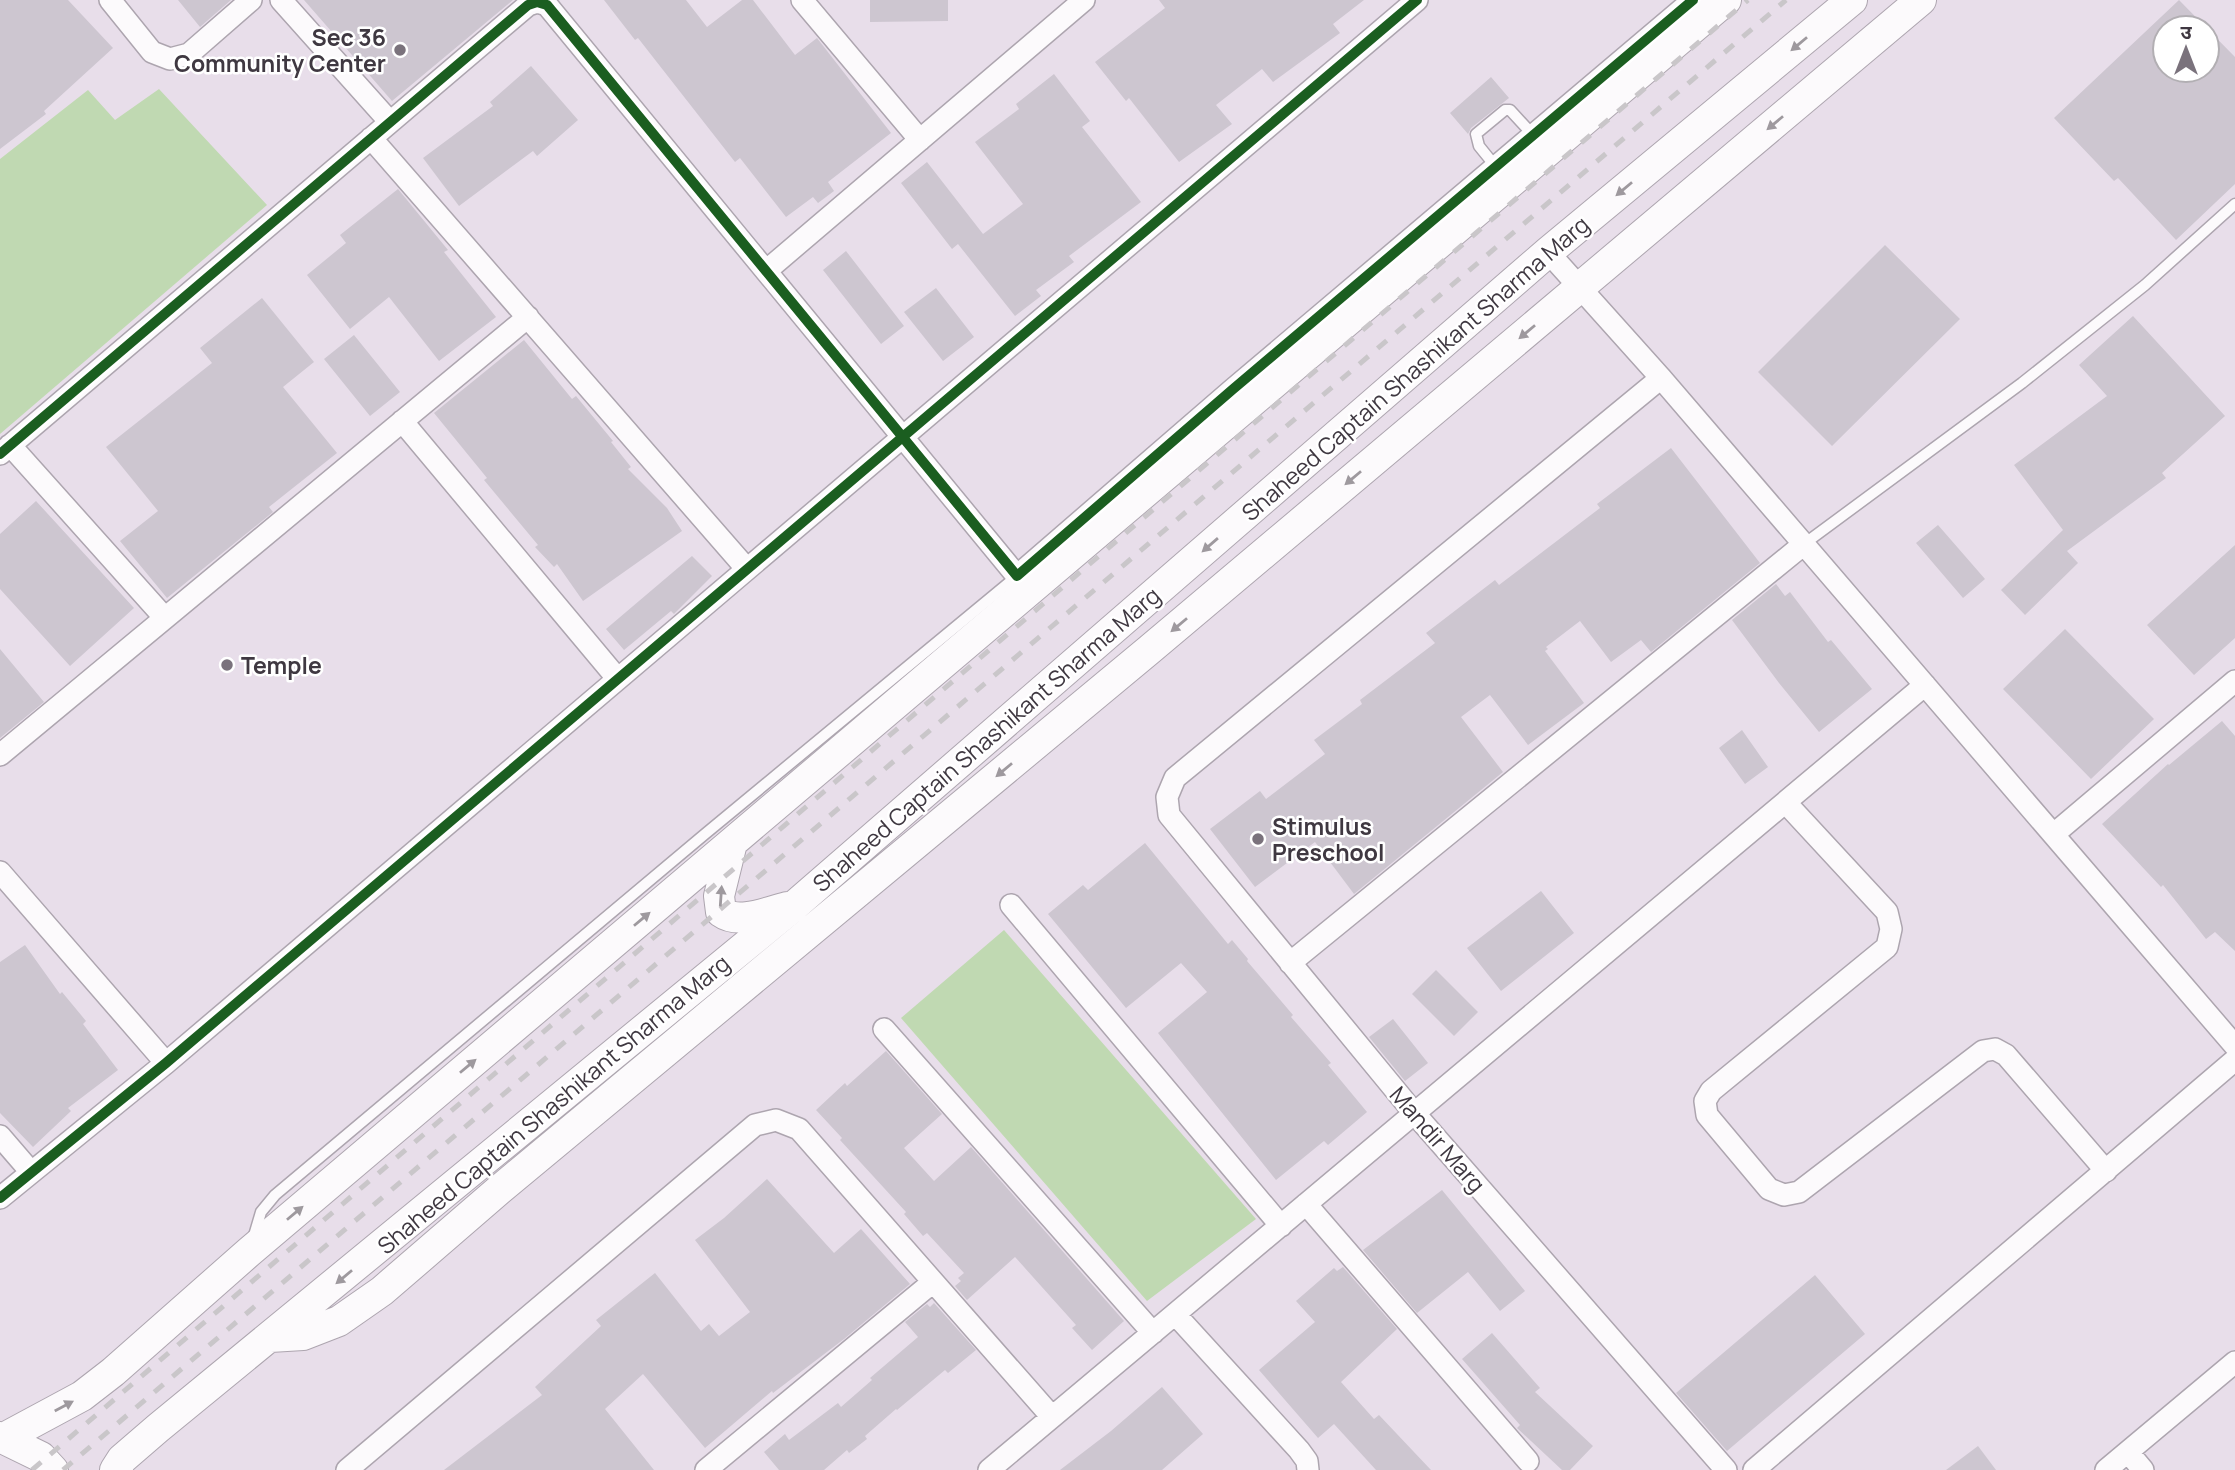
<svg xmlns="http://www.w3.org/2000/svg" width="2235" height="1470" font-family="Manrope,'Noto Sans Devanagari',sans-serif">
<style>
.green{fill:#c0d9b2}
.building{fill:#cdc6d0;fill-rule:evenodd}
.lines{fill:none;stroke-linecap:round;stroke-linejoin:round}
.lane-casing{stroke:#ada5af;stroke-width:13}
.street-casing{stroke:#ada5af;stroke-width:24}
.secondary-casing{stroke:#ada5af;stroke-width:32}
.lane{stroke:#fcfafc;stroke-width:10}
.street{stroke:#fcfafc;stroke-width:21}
.secondary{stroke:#fcfafc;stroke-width:30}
.rail{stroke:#c9c6c9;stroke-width:5;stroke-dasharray:12 12;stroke-linecap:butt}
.cycleway-casing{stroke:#fff;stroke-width:15}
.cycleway{stroke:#1b5e20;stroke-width:10}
.oneway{fill:#9e999e}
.poi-dot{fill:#7a727c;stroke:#fff;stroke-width:2.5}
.labels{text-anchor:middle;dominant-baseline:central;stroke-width:5;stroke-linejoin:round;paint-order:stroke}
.poi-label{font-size:23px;font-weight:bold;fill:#3f3841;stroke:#fff;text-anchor:start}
.street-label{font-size:23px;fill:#3f3841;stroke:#fff}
</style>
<rect width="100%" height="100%" fill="#e8deea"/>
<path class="green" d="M159,89L267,205L0,434V159L88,90L115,120Z
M1004,930L1256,1219L1147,1301L901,1018Z"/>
<path class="building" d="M0,0H68L113,48L44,111L46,114L0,149Z
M178,0H231L200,27Z
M304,0H513L392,101Z
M604,0H686L707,27L742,0H753L795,55L817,38L891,133L828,182L834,191L818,203L813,197L786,217L740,158L735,162L638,38L635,40Z
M870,0H948V21L870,22Z
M1159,0H1364L1333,24L1340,33L1273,82L1262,69L1216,105L1232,124L1179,162L1129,98L1126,101L1095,62L1165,8Z
M2179,0L2235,57V184L2176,240L2118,178L2114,181L2054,118ZM2165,28H2207V70H2165Z
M531,66L578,120L537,156L533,151L459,206L423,158L493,106L490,102Z
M1054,74L1090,121L1082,127L1141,202L1069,256L1074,262L1036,290L1041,296L1015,316L958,244L952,249L901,183L927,162L983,234L1023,204L975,142L1019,109L1016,104Z
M1491,77L1509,98L1471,128L1468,134L1450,113Z
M398,189L448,250L444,252L496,317L439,361L389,297L350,329L307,275L346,243L340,235Z
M1885,245L1960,319L1832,446L1758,372Z
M846,251L904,326L881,344L823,270Z
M936,288L974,337L943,361L904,312Z
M262,298L314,362L283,387L337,453L269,507L273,512L167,598L120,541L158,511L106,447L212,363L200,348Z
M2133,316L2225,416L2162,473L2166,478L2067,551L2078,563L2025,615L2001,590L2063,530L2014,465L2107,396L2079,365Z
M354,335L400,392L370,416L324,359Z
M524,340L572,399L576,396L613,441L611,442L631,467L628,469L667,508L682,531L583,601L557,564L554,567L535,547L538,545L484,480L487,478L434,413Z
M1671,448L1760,563L1651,652L1641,640L1611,662L1580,621L1546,647L1548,649L1545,651L1584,703L1528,745L1490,695L1461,717L1503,772L1354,894L1315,842L1255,887L1210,829L1260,791L1266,799L1325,754L1314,740L1362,704L1360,700L1435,643L1426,633L1495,580L1499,585L1600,508L1597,504Z
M36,501L134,608L70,666L0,589V534Z
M1938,525L1985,579L1963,598L1916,543Z
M2235,545V638L2194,675L2147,625Z
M692,556L712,576L674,614L671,611L624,650L606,629Z
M1776,584L1785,596L1790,592L1828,642L1831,640L1872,689L1819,732L1779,683L1732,620Z
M2065,629L2154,719L2091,779L2003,689Z
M0,649L44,702L0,738Z
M2222,721L2235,736V951L2215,932L2206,939L2163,885L2161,887L2102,824L2168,764L2169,765Z
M1742,730L1768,767L1745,784L1719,748Z
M1145,843L1228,944L1232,940L1248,959L1247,961L1293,1015L1291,1017L1331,1063L1328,1065L1367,1112L1328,1145L1324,1141L1276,1180L1158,1033L1207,992L1181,963L1126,1008L1048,914L1083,885L1088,890Z
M1541,891L1574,933L1501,991L1467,948Z
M25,945L60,994L62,992L86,1021L83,1024L118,1070L68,1108L71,1111L33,1147L0,1113V962Z
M1436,970L1478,1012L1454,1036L1412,994Z
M1393,1019L1428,1063L1405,1081L1369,1037Z
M886,1051L942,1114L904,1148L934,1181L971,1147L1124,1321L1092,1350L1072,1328L1076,1325L1015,1257L967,1300L955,1286L961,1281L958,1278L964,1273L927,1233L923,1236L904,1214L906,1212L840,1140L842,1138L816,1110L845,1083L847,1086Z
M767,1179L834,1253L861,1229L910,1284L844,1339L773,1393L772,1391L705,1448L643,1374L605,1409L654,1470H444L542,1395L535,1387L601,1326L596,1320L655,1273L701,1331L709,1324L719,1336L750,1312L695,1240L724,1218Z
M1442,1190L1525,1291L1500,1311L1468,1272L1417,1313L1363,1250Z
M1343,1267L1397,1329L1341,1382L1374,1419L1379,1415L1431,1470H1376L1334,1424L1318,1438L1259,1370L1315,1322L1296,1301L1334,1268L1337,1271Z
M1815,1275L1865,1334L1727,1451L1676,1393Z
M934,1303L976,1350L948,1373L945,1370L897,1410L896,1409L865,1436L867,1439L849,1453L847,1450L824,1470H779L764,1452L785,1434L789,1440L838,1403L841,1407L872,1380L870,1378L918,1337L905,1322L927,1304L930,1307Z
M1492,1333L1540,1388L1535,1392L1593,1446L1570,1470H1562L1517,1428L1520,1425L1462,1359Z
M1162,1387L1203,1434L1162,1470H1060L1111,1431Z
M1978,1446L1996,1470H1946Z"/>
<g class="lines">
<g class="lane-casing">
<path id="lane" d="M1496,167L1479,146L1476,134L1505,110H1510L1533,135
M1804,544L2022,383L2145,285L2235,204
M253,1239L261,1212L275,1195L705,834L1017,576L1019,579"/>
</g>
<g class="street-casing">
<path id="street" d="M110,0L152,52L170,59L189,54L251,0
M281,0L390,122
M802,0L920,140
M371,138L746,568
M1548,252L1661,378L2235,1046
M766,271L1084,0
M1661,378L1175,778L1167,797L1169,815L1415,1114L1726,1470
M402,421L617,678
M10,445L164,617
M0,454L528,5L537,2L547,5L1017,576L1232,390L1693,0
M0,755L528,317
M1786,803L1887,912L1891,929L1887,947L1711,1091L1705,1101L1707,1115L1769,1189L1784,1195L1799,1192L1983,1051L1995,1049L2006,1055L2106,1171
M2054,834L2235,681
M0,872L166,1063
M1011,905L1281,1226
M1290,963L1804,544
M884,1029L1153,1333
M0,1136L31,1172
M0,1198L166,1063L1417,0
M1306,1204L1528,1461
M1175,1314L1299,1450L1307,1461L1308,1470
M2128,1452L2143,1470
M347,1470L755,1125L776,1120L799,1129L1052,1417
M706,1470L933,1282
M989,1470L1925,685
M1754,1470L2235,1060
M2106,1470L2235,1362"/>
</g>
<g class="secondary-casing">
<path id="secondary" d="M732,843L719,896L721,912C739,925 767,912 787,907
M270,1337L303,1335L339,1321L382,1291L499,1190L1149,650L1921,0
M0,1437L41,1457L53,1470
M4,1438L82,1396L113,1372L249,1252L1726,0
M115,1470L122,1459L158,1428L794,906L1548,252L1852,0"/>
</g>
<use href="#lane" class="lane"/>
<use href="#street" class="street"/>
<use href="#secondary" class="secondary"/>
<path class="rail" d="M32,1470L1748,0
M63,1470L1786,0"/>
<g class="cycleway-casing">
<path id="cycleway" d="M0,454L528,5L537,2L547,5L1017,576L1232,390L1693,0
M0,1198L166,1063L1417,0"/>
</g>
<use href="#cycleway" class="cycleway"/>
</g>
<defs><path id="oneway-solid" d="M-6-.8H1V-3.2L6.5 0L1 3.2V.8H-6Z" transform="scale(1.75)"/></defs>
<g class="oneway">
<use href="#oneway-solid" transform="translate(1799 44) rotate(140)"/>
<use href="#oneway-solid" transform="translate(1775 123) rotate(140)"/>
<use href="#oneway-solid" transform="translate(1624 189) rotate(140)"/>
<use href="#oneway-solid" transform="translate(1527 332) rotate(140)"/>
<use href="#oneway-solid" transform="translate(1353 478) rotate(140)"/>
<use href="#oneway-solid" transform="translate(1210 545) rotate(139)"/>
<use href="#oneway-solid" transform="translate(1179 625) rotate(140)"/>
<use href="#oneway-solid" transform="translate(1004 770) rotate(140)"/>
<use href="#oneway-solid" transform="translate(721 896) rotate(-86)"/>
<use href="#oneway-solid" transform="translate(642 919) rotate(-40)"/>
<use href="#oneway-solid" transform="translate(468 1066) rotate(-40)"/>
<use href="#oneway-solid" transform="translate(295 1213) rotate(-40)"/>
<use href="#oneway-solid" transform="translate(344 1277) rotate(140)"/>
<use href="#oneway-solid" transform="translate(64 1406) rotate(-28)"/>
</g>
<g class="poi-dot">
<circle cx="400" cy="50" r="7"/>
<circle cx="227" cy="665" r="7"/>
<circle cx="1258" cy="839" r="7"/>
</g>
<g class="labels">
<g class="poi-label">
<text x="386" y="37" text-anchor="end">Sec 36<tspan x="386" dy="26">Community Center</tspan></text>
<text x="241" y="665">Temple</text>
<text x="1272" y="826">Stimulus<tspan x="1272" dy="26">Preschool</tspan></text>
</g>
<g class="street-label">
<text transform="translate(1415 368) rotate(-41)">Shaheed Captain Shashikant Sharma Marg</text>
<text transform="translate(986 739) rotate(-41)">Shaheed Captain Shashikant Sharma Marg</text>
<text transform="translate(553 1104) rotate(-40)">Shaheed Captain Shashikant Sharma Marg</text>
<text transform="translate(1438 1139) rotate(49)">Mandir Marg</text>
</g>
</g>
<g transform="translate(2186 49)"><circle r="33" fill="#ffffff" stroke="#b2afb3" stroke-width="2"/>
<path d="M0-5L12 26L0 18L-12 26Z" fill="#7a727c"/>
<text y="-10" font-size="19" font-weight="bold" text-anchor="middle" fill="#3f3841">उ</text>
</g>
</svg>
